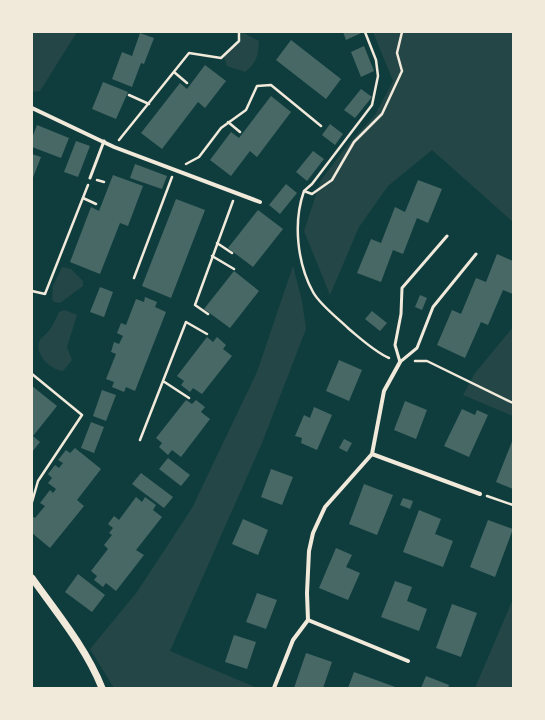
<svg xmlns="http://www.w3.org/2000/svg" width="545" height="720" font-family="Figtree,sans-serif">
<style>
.green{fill:#244646}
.building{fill:#486865}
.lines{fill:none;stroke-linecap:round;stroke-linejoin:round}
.path{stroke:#f1e9da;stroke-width:2.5}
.service{stroke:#f1e9da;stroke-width:3}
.minor{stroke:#f1e9da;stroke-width:4}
.tertiary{stroke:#f1e9da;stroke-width:7}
</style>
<rect width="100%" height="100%" fill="#0f3d3e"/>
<path class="green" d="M32,32H77L40,91L32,92Z
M242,32L259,41C258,56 257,62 245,72L227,66L224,57L240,41Z
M373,32H513V222L432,150L388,186L359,227L330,295L304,231L321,180L350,142L375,115L393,81Z
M293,266L302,301L306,329L262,443L170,651L257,688H114L90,649L137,592L192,508L257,372Z
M62,267L71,269L83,281V286L60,303L54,302L52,299L53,286Z
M65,310L77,315L67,347L72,360L63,371C51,370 33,354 40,340C41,338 44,336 46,334C52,328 56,319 59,312Z
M513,327V416L463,395L475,373Z
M513,599V688H475Z"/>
<path class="building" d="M343,32H360L361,33L346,40Z
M140,33L154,38L144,64L141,63L132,87L112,79L122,52L132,56Z
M291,40L341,79L326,99L276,60Z
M364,46L374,71L361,77L351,52Z
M205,65L226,81L205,108L198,102L162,149L141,133L180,83L187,89Z
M103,82L128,92L116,119L92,109Z
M361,89L372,97L355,118L344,110Z
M271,96L291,112L257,157L250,151L231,176L210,160L231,132L239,138Z
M330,124L343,134L335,145L322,135Z
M37,125L69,138L61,158L32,147V138Z
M76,141L90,146L78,177L64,172Z
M313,151L324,159L307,181L296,172Z
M32,154L41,157L32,180Z
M135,164L167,176L162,189L130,178Z
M113,175L143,186L128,226L120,223L100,274L70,262L91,207L99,211Z
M418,180L442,189L428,223L417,218L403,254L393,250L381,282L357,273L371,239L381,243L395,207L405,212Z
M286,184L297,193L280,214L269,205Z
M176,199L205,210L171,298L142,286Z
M258,210L283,229L253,267L228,248Z
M497,254L513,261V294L503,290L488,325L481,322L465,358L437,345L452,310L461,314L476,278L486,282Z
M234,271L259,291L230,328L204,309Z
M100,287L113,292L104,317L90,312Z
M420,295L427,298L422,310L415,307Z
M145,297L157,302L155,307L166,312L135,391L126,387L124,392L112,387L114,382L106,379L116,354L111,352L114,342L119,344L123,336L117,333L121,323L126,325L136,299L144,302Z
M372,311L387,323L380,331L365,319Z
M207,337L213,342L217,337L226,345L223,349L232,356L202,394L193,388L190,392L181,385L184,381L177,376Z
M339,360L362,370L349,401L326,391Z
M32,386L57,406L33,436L40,442L32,452Z
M102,390L116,395L106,421L93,416Z
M186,400L192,404L196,400L205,407L201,412L210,419L181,457L172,450L168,455L159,447L162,443L156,438Z
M405,401L427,410L416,439L394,430Z
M314,407L332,415L317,450L301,443L302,438L295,436L304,415L310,418Z
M462,409L475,415L477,410L488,415L469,457L444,446Z
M91,422L104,427L94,453L81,448Z
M344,439L352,443L347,452L339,448Z
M513,439V489L496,482Z
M75,448L101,469L77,500L84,506L50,548L32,533V516L35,518L45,506L40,503L50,490L53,493L56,489L48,483L52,478L48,474L55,465L59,468L63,463L58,460L66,450L70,453Z
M168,458L190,475L181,486L159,469Z
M271,469L293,477L282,505L261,497Z
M141,473L173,497L164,508L132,484Z
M364,484L393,495L377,535L349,524Z
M136,497L142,502L145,497L156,505L153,510L162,517L136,550L144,555L116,591L106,583L103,587L94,580L97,576L91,571L108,549L104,545L112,535L109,533L113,528L108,524L114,516L119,520Z
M403,498L413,501L410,509L400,505Z
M419,510L441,519L435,534L453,541L443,567L403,552Z
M243,519L268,530L258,555L232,544Z
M488,520L513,529L495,577L470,567Z
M336,548L352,555L346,567L360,573L348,600L319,588Z
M78,574L105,595L92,612L65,592Z
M395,581L412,587L407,601L427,609L419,631L381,617Z
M257,593L277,600L266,629L246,622Z
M452,604L477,613L461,657L436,648Z
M234,635L256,642L247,669L225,662Z
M306,653L332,662L323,688H294Z
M354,672L398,688H348Z
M426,676L449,685L448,688H421Z"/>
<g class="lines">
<path class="path" d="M365,32L376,60L378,76L372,105L312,184L304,191L312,194L332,180L354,142L382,114L402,71L397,53L402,32
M174,72L187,83
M129,95L149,104
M228,122L240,132
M119,140L189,53L221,58L239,41V32
M186,164L199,157L221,128L246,110L257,86L271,85L321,126
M97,180L104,182
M304,191C293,222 297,263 313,292C320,305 339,319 349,329C361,339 375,352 389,358
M83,198L96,204
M217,243L232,253
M212,256L234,269
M134,278L172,177
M32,291L45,294L88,185
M208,314L195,305L233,201
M415,361H427L513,403
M32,374L82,415L38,481L32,502
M163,381L189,398
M140,440L186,322L207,334
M487,496L513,505"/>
<path class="service" d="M90,178L104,141
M447,236L402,288L401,314L395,345L400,362L417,348L433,307L476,254"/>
<path class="minor" d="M32,108L114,147L260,202
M372,454L480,494
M308,620L408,661
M274,688L293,640L308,620L307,593L309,551L313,533L325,507L372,454L384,391L400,362"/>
<path class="tertiary" d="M32,578C57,613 86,648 102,688"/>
</g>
<rect width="545" height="720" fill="none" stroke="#f1e9da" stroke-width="66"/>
</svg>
